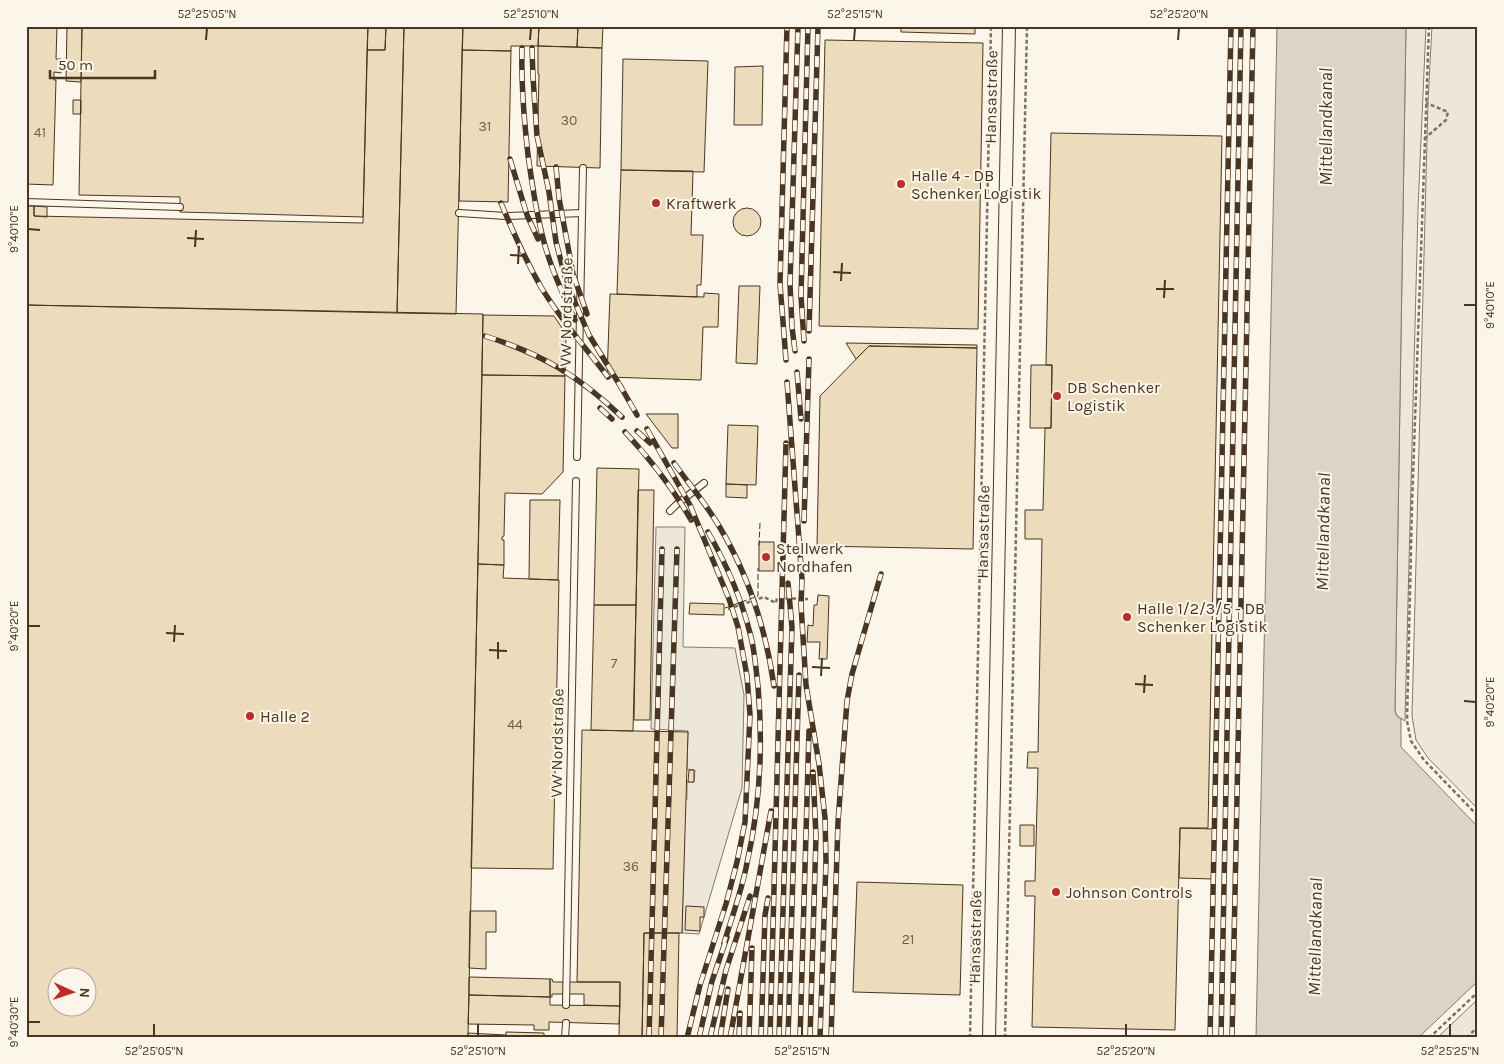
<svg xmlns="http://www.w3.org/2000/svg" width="1504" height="1064" font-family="Karla,sans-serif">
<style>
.green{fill:#ede6d9;stroke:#887966}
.parking{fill:#ede7d9;stroke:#887966}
.water{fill:#dcd4c6;stroke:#887966}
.building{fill:#ecdcbc;stroke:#4a3520;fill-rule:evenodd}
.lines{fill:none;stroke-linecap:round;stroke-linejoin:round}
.service-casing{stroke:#4a3520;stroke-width:8}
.minor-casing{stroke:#4a3520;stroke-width:14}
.path{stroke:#7f6f5c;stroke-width:2.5;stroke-dasharray:4 2.5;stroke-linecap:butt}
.service{stroke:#fbf6e9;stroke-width:6}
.minor{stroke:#fbf6e9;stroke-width:12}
.rail-casing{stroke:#4a3520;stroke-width:5.5}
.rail{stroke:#fbf6e9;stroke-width:4;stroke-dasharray:11;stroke-linecap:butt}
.fence{stroke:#4a3520;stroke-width:1;stroke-dasharray:6 2.5;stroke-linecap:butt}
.ticks{fill:none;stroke:#4a3520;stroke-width:2}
.poi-dot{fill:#c62828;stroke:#fbf6e9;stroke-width:2}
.labels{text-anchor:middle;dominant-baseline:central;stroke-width:4;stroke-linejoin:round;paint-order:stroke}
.number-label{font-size:14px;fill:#725f47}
.street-label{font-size:16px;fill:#4a3520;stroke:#fbf6e9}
.poi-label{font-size:16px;fill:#4a3520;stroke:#fbf6e9;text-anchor:start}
.water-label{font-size:18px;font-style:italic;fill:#4a3520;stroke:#fbf6e9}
.neatline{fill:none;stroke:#4a3520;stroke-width:2}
.ticks-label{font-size:12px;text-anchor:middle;fill:#4a3520}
</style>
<rect width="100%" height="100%" fill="#fbf6e9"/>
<path class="green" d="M1406,26H1426L1418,209L1405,721L1397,716L1395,711Z
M1432,26H1478V809L1428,758L1416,740L1412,716L1428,101Z
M1478,999V1038H1437Z"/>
<path class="parking" d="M656,527H685L683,647L735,648L744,695L742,788L699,934L682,933L685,800L687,799V782H694L695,770L687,769L688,731L651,729Z"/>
<path class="water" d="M1277,26H1406L1395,711L1397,716L1401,719V747L1478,827V981L1418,1038H1256Z"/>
<path class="building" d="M26,26H57L56,59H61V73L54,72V80H56L53,185L26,184Z
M67,26H82L81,82L66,81Z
M82,26H368L363,217L180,212V197L79,195Z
M368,26H386L385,50H367Z
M386,26H404L397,313L26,305V206H34V216L363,223L367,50H385Z
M404,26H463L456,314L397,313Z
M463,26H539L538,46H511V51L462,50Z
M539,26H578L577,47L538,46Z
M578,26H603L602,48L577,47Z
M901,26H975V34L901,32Z
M825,40L983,43L978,329L819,326Z
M538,46L602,48L600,168L537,166L539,74H538Z
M462,50L511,51L508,202L459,201Z
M623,59L708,61L704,172L621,170Z
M763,66L762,125H734L735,67Z
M73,100H81V114H73Z
M1051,133L1222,136L1208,828H1180L1175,1030L1032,1027L1035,896H1025V881H1035L1038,768H1027L1028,752H1038L1042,539H1025V510H1043L1045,428H1051L1052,365H1046Z
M621,170L693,171L691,235H703L701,285H697V297L617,294Z
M34,206L47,207V217L34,216Z
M733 222a14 14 0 1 1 28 0a14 14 0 1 1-28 0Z
M739,286H760L757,364L736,363Z
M704,293L719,294L718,327H703L701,380L607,377L610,294L704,297Z
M26,305L483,314L468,1038H26ZM58,976H88V1006H58Z
M483,315L554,316L566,334L565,376L482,375Z
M846,343L977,345V348L869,346L856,359Z
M869,346L977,348L973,549L817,546L820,396Z
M1031,365H1052L1051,428H1030Z
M482,375L565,376L563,472L542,494L505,493L504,536L502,537V540H504V565L478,564Z
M646,414H678V448H672Z
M728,425L758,426L756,485L726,484Z
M597,468L639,469L636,605H594Z
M726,484L747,485V498L726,497Z
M638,490H654L650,720H634Z
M530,500H560L558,580L529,579Z
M759,542H774V571H759Z
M478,564L504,565L503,578L559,580L553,869L471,868Z
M818,595L829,596L827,659H819L820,642H807L808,625L813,626L814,605H817Z
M690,603L724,604V615L689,614Z
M594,605H636L633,731L591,730Z
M582,730L688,732L682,933H644L642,1038H619L620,982H577Z
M689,770H694V782H688Z
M1020,825H1034V846H1020Z
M1180,828L1214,829L1213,879L1179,878Z
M857,882L963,885L960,995L853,992Z
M686,906L704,907V917H700V931L685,930Z
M470,911H496V932H486V969L469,968Z
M644,933H679L677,1038H642Z
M469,977L550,979V997L469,995Z
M550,979H552L553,982H620V1006L584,1005V994H552V997H550Z
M469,995L550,997V1005L620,1006L619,1024L549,1022V1030H534V1025L468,1024Z
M506,1032L544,1033V1038H506Z
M468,1033L506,1035V1038H468Z
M544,1036L577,1037V1038H544Z
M577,1036H615V1038H577Z"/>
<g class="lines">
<g class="service-casing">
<path id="service" d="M26,202L180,207
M459,213L506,216L582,213
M577,457L583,168
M670,511L676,505L704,483
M566,1005L576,481
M565,1038L566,1023"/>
</g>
<g class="minor-casing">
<path id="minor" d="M989,1038L1009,26"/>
</g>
<path class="path" d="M1429,26L1412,505L1407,721L1411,741L1424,760L1478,816
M1424,139L1446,120L1448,112L1426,103
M728,609L764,597L776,603L777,598L808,599
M970,1038L991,26
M1005,1038L1027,26
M1429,1038L1478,992
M1467,1038L1478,1026"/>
<use href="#service" class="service"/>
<use href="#minor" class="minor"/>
<g class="rail-casing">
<path id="rail" d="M522,48C521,84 524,119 528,155C532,184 536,213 544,242C551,269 563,295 575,320
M532,48L533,77L537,136L549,192L556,242L567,284L589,335L621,387
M510,159L527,215L538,239
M556,167L559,198L573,274L587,314
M501,203C513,232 525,259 541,287C560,319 585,347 608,377
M809,331L818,26
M485,336C542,354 579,376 622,417
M804,341L801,296L808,26
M795,351L792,327L790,284L798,26
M786,360L780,284L787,26
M797,372L801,419
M618,382L637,415
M787,382L802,579L801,605L806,685L819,764L825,818L826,861L820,1038
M600,408L612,419
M647,429L690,505L729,599L738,627L747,676L750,715L745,822L737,862L726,904L700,985L687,1038
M637,431L650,443
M625,432C650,459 673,488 691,520
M674,463C689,484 706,504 719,526C748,574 766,630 774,686
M804,521L809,359
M708,532C727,565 742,600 751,637C755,653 756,670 758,686C763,744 760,806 747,863C742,890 732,917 724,943
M649,1038L662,549
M661,1038L677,549
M699,1038L712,981L727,937
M710,1038L726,970L750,896
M720,1038L728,989
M730,1038L771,811
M739,1038L740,1013
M749,1038L752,948
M761,1038L765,915L768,898
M770,1038L786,443
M779,1038L792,627L788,583
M788,1038L799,675
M800,1038L809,731
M810,1038L816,836L813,772
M831,1038L838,822L847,701L852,674L881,574
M1210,1038L1231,26
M1221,1038L1241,26
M1232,1038L1253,26"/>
</g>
<use href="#rail" class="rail"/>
<path class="fence" d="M759,546L760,523
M725,608L758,596V568"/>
</g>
<path class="ticks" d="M206,40L207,28M530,40L531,28M854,40L855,28M1178,40L1179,28M28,229L40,230M187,238L204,239M195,247L196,230M510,255L527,256M518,264L519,246M833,272L851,273M841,281L842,263M1156,289H1174M1164,298L1165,280M1464,305H1476M28,626H40M166,633L184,634M174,642L175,625M489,650L507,651M498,659V642M812,667L830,668M821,676L822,658M1135,684L1153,685M1144,693L1145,675M1464,701L1476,702M28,1022H40M154,1036V1024M478,1036V1024M802,1036V1024M1126,1036V1024M1450,1036V1024"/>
<g class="poi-dot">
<circle cx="901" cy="184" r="5"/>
<circle cx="656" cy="203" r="5"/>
<circle cx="1057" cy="396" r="5"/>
<circle cx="766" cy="557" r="5"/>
<circle cx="1127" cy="617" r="5"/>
<circle cx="250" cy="716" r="5"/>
<circle cx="1056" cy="892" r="5"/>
</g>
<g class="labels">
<g class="number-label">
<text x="569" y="120">30</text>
<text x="485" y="126">31</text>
<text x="40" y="132">41</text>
<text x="614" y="663">7</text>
<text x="515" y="724">44</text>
<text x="631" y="866">36</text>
<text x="908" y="939">21</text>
</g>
<g class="street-label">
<text transform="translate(991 97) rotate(-89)">Hansastraße</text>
<text transform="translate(566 312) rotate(-89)">VW Nordstraße</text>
<text transform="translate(983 532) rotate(-89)">Hansastraße</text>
<text transform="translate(557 743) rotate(-89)">VW Nordstraße</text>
<text transform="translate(975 937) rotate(-89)">Hansastraße</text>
</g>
<g class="poi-label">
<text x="911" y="175">Halle 4 - DB<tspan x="911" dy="18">Schenker Logistik</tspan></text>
<text x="666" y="203">Kraftwerk</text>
<text x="1067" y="387">DB Schenker<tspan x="1067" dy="18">Logistik</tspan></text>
<text x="776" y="548">Stellwerk<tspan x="776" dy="18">Nordhafen</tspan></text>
<text x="1137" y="608">Halle 1/2/3/5 - DB<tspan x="1137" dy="18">Schenker Logistik</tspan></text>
<text x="260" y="716">Halle 2</text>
<text x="1066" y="892">Johnson Controls</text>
</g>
<g class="water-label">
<text transform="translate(1326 127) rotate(-90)">Mittellandkanal</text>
<text transform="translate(1323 532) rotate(-89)">Mittellandkanal</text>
<text transform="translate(1315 937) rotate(-89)">Mittellandkanal</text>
</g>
</g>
<rect width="1504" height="1064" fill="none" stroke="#fbf6e9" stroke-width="55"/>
<g transform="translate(72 992) rotate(93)"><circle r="24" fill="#fbf6e9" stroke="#b4a999"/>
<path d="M0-4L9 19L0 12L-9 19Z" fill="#c62828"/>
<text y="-8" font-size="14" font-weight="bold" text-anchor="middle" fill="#4a3520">N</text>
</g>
<path d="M50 70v8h105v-8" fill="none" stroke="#4a3520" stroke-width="2.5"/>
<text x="58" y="70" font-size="15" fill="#4a3520" stroke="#fbf6e9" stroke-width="4" paint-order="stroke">50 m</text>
<rect x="28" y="28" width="1448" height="1008" class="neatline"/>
<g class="ticks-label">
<text x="207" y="18">52°25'05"N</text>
<text x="531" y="18">52°25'10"N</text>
<text x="855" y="18">52°25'15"N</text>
<text x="1179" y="18">52°25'20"N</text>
<text transform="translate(14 229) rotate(-90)" y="4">9°40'10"E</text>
<text transform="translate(1490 305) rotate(-90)" y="4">9°40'10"E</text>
<text transform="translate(14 626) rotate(-90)" y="4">9°40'20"E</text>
<text transform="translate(1490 702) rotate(-90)" y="4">9°40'20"E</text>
<text transform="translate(14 1022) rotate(-90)" y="4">9°40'30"E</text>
<text x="154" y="1055">52°25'05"N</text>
<text x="478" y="1055">52°25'10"N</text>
<text x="802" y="1055">52°25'15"N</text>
<text x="1126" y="1055">52°25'20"N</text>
<text x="1450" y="1055">52°25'25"N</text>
</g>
</svg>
